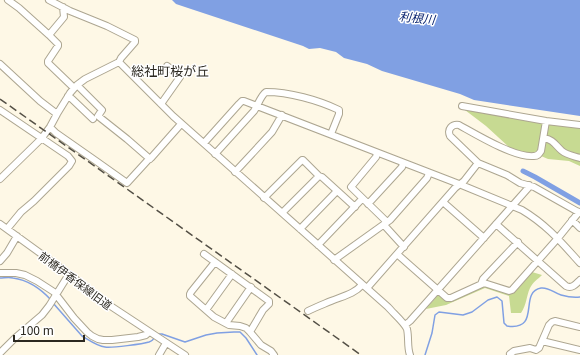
<svg xmlns="http://www.w3.org/2000/svg" width="580" height="355" font-family="Georgia,'Noto Sans JP',serif">
<style>
.green{fill:#c7da92}
.water{fill:#80a0e3}
.lines{fill:none;stroke-linecap:round;stroke-linejoin:round}
.stream{stroke:#80a0e3;stroke-width:1.5}
.canal{stroke:#80a0e3;stroke-width:5}
.minor-casing{stroke:#ada691;stroke-width:8}
.minor{stroke:#fff;stroke-width:6}
.rail{stroke:#534f45;stroke-width:1.5;stroke-dasharray:8 4;stroke-linecap:butt}
.labels{text-anchor:middle;dominant-baseline:central;stroke-width:3;stroke-linejoin:round;paint-order:stroke}
.street-label{font-size:11px;fill:#2b2820;stroke:#fff}
.water-label{font-size:12px;font-style:italic;fill:#08226f;stroke:#fff}
.quarter-label{font-size:13px;fill:#2b2820;stroke:#fff}
</style>
<rect width="100%" height="100%" fill="#fef8e6"/>
<path class="green" d="M461,107L580,124V166L569,161L548,159L541,156L521,152L511,149L486,126Z
M532,272L542,275C538,279 533,282 530,288C526,297 527,304 521,313H511L509,296L485,288L446,305L426,309L438,295H441L447,301H450L485,286L511,294L513,293Z"/>
<path class="water" d="M172,0H580V116L474,100L460,94L382,71L367,64L344,58L336,52L320,48L309,49L303,46L188,8L176,4Z"/>
<g class="lines">
<path class="stream" d="M0,278C4,278 9,277 13,278C28,280 41,289 51,300
M53,303L82,336C89,340 97,346 105,347C112,348 143,344 149,342C153,340 152,341 154,338
M157,335L159,334H162L185,342L206,335L217,333L234,332H240L246,338L257,355
M425,355L432,333L435,315L439,312L463,315L472,312L488,300L497,297L502,301L504,323L507,326C542,331 518,292 541,288C549,287 554,293 561,295C568,297 574,298 580,297"/>
<path class="canal" d="M523,171L535,177L580,203"/>
<g class="minor-casing">
<path id="minor" d="M8,0L19,8L49,35
M63,7L64,17L49,35L58,44V46L48,61V63L74,88
M119,62L173,116L388,307C393,313 404,322 407,329C409,338 407,347 410,355
M0,64L40,101L57,114L70,93L77,85L85,79L119,62L121,58L135,42V40L107,26L70,11L49,0
M77,85L102,110L98,116L127,139L150,159
M68,96L72,99L93,119
M161,104L180,77V76L167,66
M462,106L546,121L580,125
M0,110L68,156L72,161L69,166L34,201L21,212L7,229
M546,121L541,151C539,154 538,156 534,156C515,158 477,135 459,125C452,124 447,129 450,136L478,163L507,175L520,183L534,187L580,213
M50,127L56,133L96,161L127,183L148,160L151,158L181,124
M544,138C554,140 555,145 562,151C567,155 574,156 580,158
M204,143L239,104L242,101H244L459,184L522,210C547,225 561,242 580,263
M377,153L376,157L351,187L387,222
M215,154L254,111C258,105 261,95 266,92C289,92 318,100 339,110V114L331,134
M235,172L272,132L282,115
M0,179L41,139L50,127L57,114
M264,198L302,160H303L319,176
M443,202L484,238
M368,204L402,167L403,163
M282,213L319,176L322,177L355,207
M572,220L580,228
M0,224L69,274L103,301L185,355
M496,224L566,286C572,289 576,284 580,280
M384,225L404,247
M300,229L337,191
M318,245L362,199
M204,254L269,301V304L263,310L250,332
M397,254L447,298H451L484,283L509,291L512,290L558,238L579,212
M334,260L390,220L427,178L429,173
M0,261L7,253L17,236
M215,262L191,292L190,294V296L214,317L229,325L240,326L246,328L250,332L261,345L271,351L274,355
M0,273H16L25,275L37,281L54,292L74,318L87,332L92,336L98,339L103,340H112L138,337L146,335L149,332
M481,284L483,279L518,242
M367,288L455,188L464,181L478,163
M206,310L232,274
M308,311C316,307 324,304 331,301C343,296 354,294 362,285
M226,323L251,287
M405,325L410,321L529,187V185
M542,341L580,350
M0,353L15,338L42,315L49,306L69,274
M510,354L514,351L530,348L536,350L539,348L549,325L552,322L555,321L580,327
M159,355L166,343"/>
</g>
<use href="#minor" class="minor"/>
<path class="rail" d="M0,99L361,355"/>
</g>
<g class="labels">
<g class="street-label">
<text transform="translate(76 280) rotate(37)">前橋伊香保線旧道</text>
</g>
<g class="water-label">
<text transform="translate(417 17) rotate(6)">利根川</text>
</g>
<g class="quarter-label">
<text x="170" y="70">総社町桜が丘</text>
</g>
</g>
<path d="M14 335v6h70v-6" fill="none" stroke="#2b2820" stroke-width="2"/>
<text x="20" y="335" font-size="12" fill="#2b2820" stroke="#ffffff" stroke-width="3" paint-order="stroke">100 m</text>
</svg>
